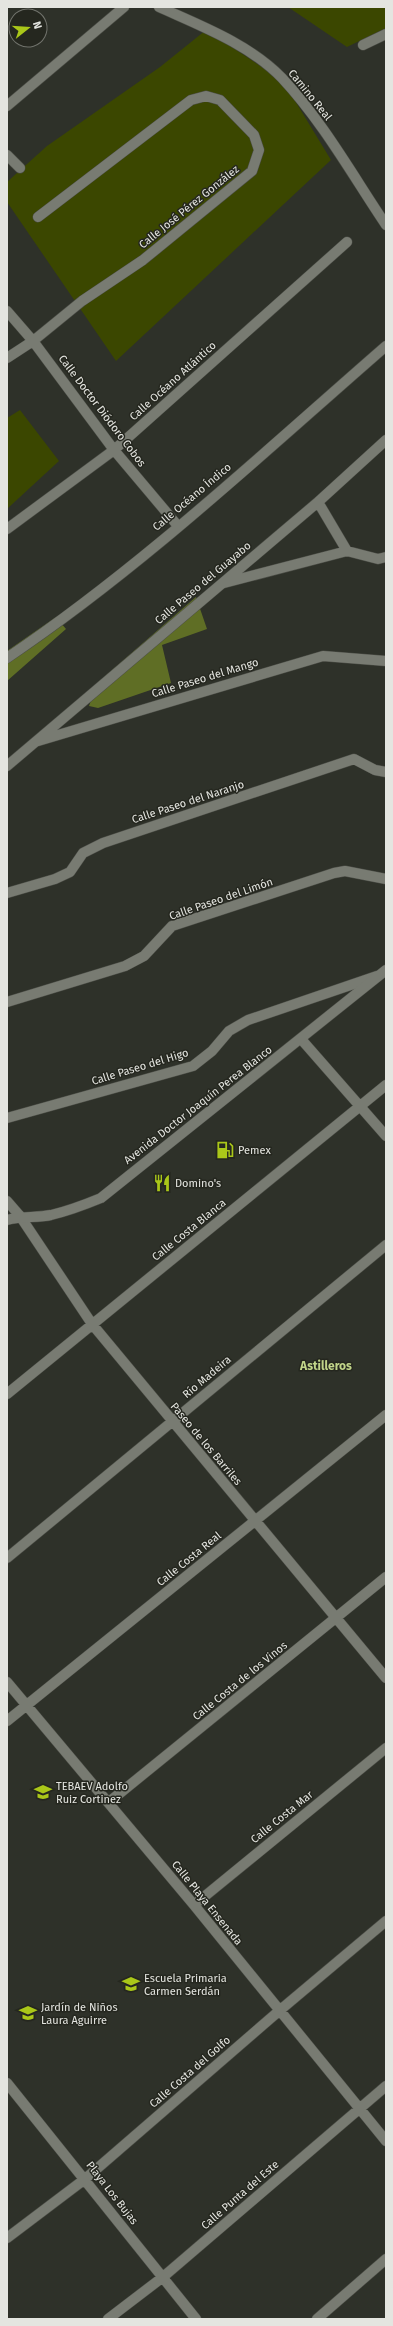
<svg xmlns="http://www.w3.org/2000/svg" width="393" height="2326" font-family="'Fira Sans',sans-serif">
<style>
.green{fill:#3b4700}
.forest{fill:#5f6e25}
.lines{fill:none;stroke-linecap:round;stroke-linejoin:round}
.street-casing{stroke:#4c4e47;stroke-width:11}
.secondary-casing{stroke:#4c4e47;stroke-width:11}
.street{stroke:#787b72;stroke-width:10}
.secondary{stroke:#787b72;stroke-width:10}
.labels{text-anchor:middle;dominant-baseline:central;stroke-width:3;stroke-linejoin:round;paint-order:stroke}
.street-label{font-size:11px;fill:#e4e5e0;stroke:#25271f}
.poi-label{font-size:11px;fill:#e4e5e0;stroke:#25271f;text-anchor:start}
.neighbourhood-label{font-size:12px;font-weight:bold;fill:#c1d489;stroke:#25271f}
</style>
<rect width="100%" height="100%" fill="#2e3129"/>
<path class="green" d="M288,7H386V28L347,47Z
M206,30L283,81L331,160L116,361L7,202V182L47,146L160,67Z
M20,410L59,461L7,509V418Z"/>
<path class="forest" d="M196,597L207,629L162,645L171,683L98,708L89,706L97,683Z
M56,617L66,629L7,681V651Z"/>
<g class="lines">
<g class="street-casing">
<path id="street" d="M159,7C201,26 249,44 282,78C323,122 353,176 386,225
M363,45L386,34
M7,106L124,7
M7,155L20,168
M7,311L33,341L114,450L178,526
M7,358L33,341L82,301L143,260L252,171L259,150L254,135L220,100L206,96L191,100L38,217
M318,502L347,551
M7,529L114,450L347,242
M224,583L347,551L378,559L386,557
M7,658C142,567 263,453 386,346
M38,741L323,656L386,661
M7,766L318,502L386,440
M7,893L55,879L70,872L83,853L103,843L354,759L375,770L386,772
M7,1002L125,966L144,956L172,926L334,873L345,871L386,879
M301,1039L386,1136
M7,1118L193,1066L212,1051L229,1031L248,1020L377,976
M20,1216L92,1324L386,1678
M7,1394L386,1085
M7,1558L386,1245
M7,1682L194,1905L386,2141
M7,1721L386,1415
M109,1802L386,1577
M194,1905L386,1748
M7,2083L196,2319
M7,2238L85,2179L279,2011L386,1921
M108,2319L163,2277L386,2086
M317,2319L386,2259"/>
</g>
<g class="secondary-casing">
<path id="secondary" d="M7,1201L20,1216
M7,1220C22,1216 36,1218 51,1215C68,1211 84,1205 101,1198L386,970"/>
</g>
<use href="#street" class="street"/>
<use href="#secondary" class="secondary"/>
</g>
<defs>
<g id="fuel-bare" transform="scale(1.38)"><path d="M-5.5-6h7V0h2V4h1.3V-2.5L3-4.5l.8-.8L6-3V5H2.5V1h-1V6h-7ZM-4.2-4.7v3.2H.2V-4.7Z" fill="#aac719" stroke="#25271f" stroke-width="2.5" paint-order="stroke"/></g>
<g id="restaurant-bare" transform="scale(1.38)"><path d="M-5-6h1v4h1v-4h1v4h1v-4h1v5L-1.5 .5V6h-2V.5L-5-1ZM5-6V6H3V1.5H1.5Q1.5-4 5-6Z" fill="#aac719" stroke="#25271f" stroke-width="2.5" paint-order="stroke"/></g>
<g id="school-bare" transform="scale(1.38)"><path d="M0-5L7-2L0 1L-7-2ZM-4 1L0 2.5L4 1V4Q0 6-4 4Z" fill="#aac719" stroke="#25271f" stroke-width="2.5" paint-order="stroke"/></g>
</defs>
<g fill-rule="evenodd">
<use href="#fuel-bare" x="225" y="1150"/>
<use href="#restaurant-bare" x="162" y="1183"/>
<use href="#school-bare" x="43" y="1792"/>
<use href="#school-bare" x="131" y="1984"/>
<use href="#school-bare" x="28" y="2013"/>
</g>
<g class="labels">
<g class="street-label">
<text transform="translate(310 95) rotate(51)">Camino Real</text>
<text transform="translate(189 207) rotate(-39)">Calle José Pérez González</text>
<text transform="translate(173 381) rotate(-42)">Calle Océano Atlántico</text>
<text transform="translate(102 411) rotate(53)">Calle Doctor Diódoro Cobos</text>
<text transform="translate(192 497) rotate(-40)">Calle Océano Índico</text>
<text transform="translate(203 583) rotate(-40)">Calle Paseo del Guayabo</text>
<text transform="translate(205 678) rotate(-17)">Calle Paseo del Mango</text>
<text transform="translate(188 802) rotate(-18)">Calle Paseo del Naranjo</text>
<text transform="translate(221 899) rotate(-19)">Calle Paseo del Limón</text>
<text transform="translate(140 1067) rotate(-17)">Calle Paseo del Higo</text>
<text transform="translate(198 1105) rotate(-38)">Avenida Doctor Joaquín Perea Blanco</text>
<text transform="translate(189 1230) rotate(-39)">Calle Costa Blanca</text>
<text transform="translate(207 1377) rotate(-40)">Río Madeira</text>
<text transform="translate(206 1444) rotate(50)">Paseo de los Barriles</text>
<text transform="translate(189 1559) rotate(-39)">Calle Costa Real</text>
<text transform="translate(240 1681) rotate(-39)">Calle Costa de los Vinos</text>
<text transform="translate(282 1817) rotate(-39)">Calle Costa Mar</text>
<text transform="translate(207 1903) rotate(51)">Calle Playa Ensenada</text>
<text transform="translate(190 2072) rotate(-41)">Calle Costa del Golfo</text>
<text transform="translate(112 2193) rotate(52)">Playa Los Bujas</text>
<text transform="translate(240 2195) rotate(-41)">Calle Punta del Este</text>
</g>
<g class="poi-label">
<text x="238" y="1150">Pemex</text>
<text x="175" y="1183">Domino's</text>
<text x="56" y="1786">TEBAEV Adolfo<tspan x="56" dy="13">Ruiz Cortinez</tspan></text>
<text x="144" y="1978">Escuela Primaria<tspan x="144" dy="13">Carmen Serdán</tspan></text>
<text x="41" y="2007">Jardín de Niños<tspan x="41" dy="13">Laura Aguirre</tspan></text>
</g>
<g class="neighbourhood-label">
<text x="326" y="1366">Astilleros</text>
</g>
</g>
<rect width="393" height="2326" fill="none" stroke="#e4e5e0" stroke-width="16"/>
<g transform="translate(28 28) rotate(73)"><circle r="19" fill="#25271f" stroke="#71736c"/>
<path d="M0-3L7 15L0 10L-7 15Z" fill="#aac719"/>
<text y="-6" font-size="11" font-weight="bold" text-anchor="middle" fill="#e4e5e0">N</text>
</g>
</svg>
